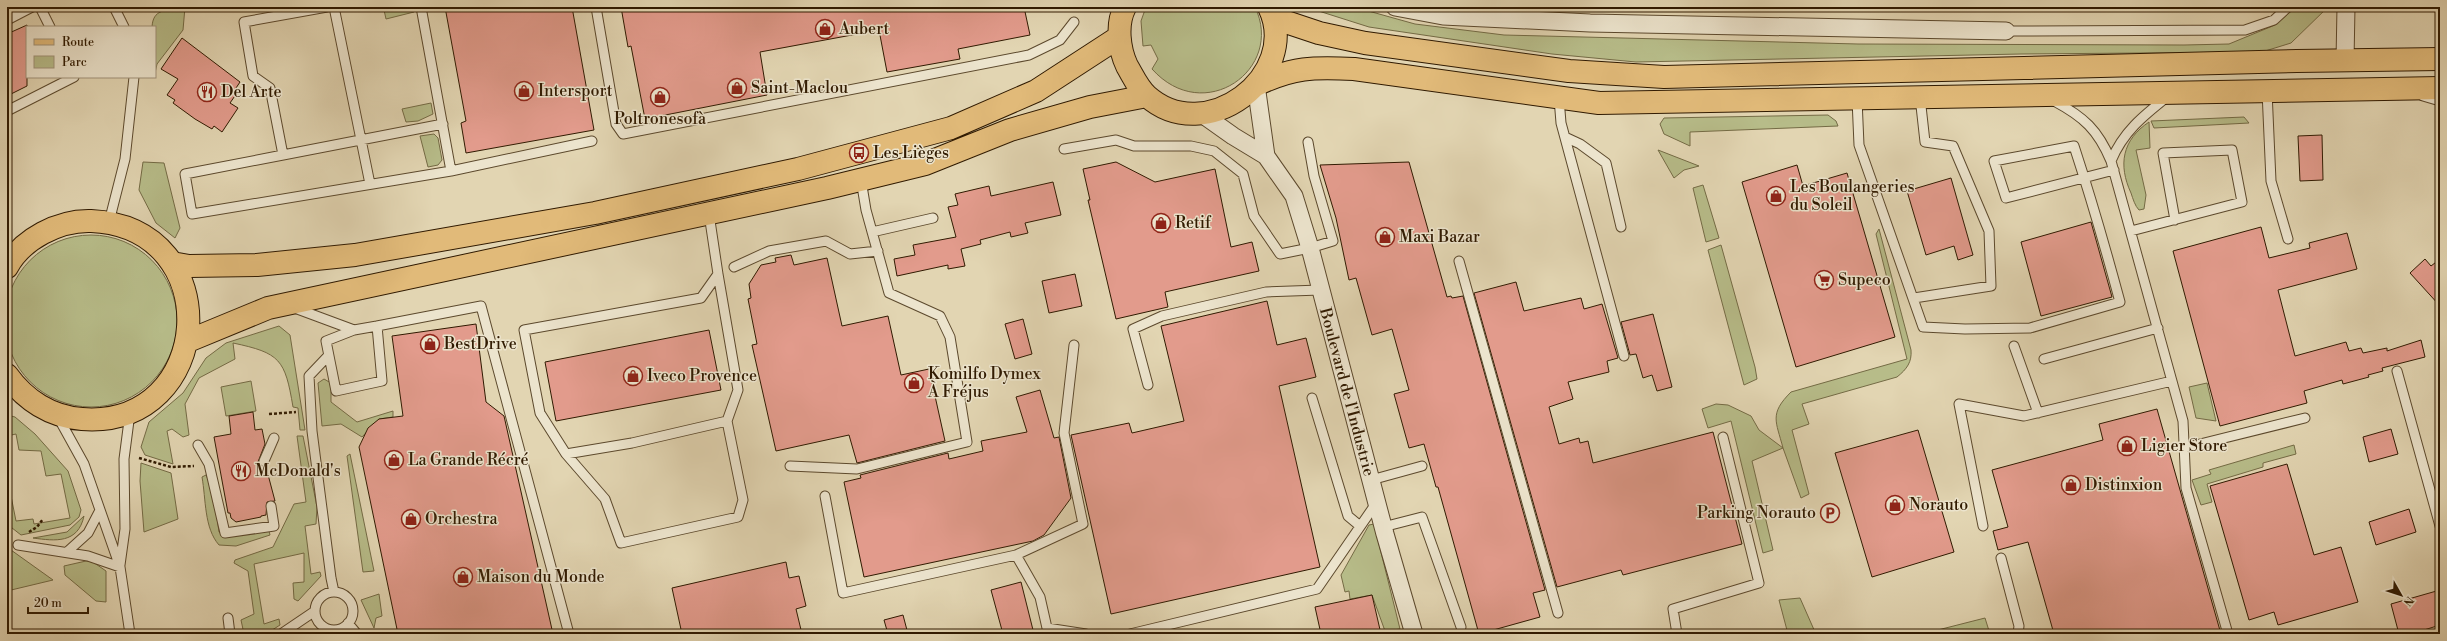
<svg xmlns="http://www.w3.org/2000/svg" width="2447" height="641" font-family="'Libre Bodoni',serif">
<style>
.green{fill:#b7bc89;stroke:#746b45}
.building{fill:#e29b8c;stroke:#301a01}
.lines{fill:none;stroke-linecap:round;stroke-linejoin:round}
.service-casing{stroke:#5c492d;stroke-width:11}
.minor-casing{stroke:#5c492d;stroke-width:19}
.primary-casing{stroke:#301a01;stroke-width:24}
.path{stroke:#301a01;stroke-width:2.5;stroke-dasharray:3 2;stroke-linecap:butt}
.service{stroke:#ece4cd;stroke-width:9}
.minor{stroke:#ece4cd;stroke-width:17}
.primary{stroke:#e1ba79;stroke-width:22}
.labels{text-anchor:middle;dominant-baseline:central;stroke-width:3;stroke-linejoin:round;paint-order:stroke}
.poi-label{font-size:16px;fill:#301a01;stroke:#ece4cd;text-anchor:start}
.street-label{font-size:16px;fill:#301a01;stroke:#ece4cd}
</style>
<rect width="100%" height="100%" fill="#e2d5b2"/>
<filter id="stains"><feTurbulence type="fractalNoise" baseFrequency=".005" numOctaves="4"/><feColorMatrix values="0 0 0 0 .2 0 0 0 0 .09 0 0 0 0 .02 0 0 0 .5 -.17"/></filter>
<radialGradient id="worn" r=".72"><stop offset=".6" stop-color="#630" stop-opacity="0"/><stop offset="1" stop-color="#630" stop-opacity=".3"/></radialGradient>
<path class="green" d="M181,7H185L183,30L157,64L155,73V27H152C153,9 165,11 181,7Z
M386,7H413L414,12L386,19L384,10Z
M1146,7H1255C1285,69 1204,127 1152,69L1158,59L1151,45L1143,46L1141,21Z
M1306,7H1354L1415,24L1504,35L1858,44L2184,45L2229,44L2275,25L2296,7H2328L2291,43L2262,52L2021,54L1636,62L1552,54L1369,27Z
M431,103L433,114L418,121L406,122L402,109Z
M1828,115L1836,121L1838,126L1690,132V146L1664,134L1660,124L1664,118Z
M2244,117L2249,123L2154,128L2151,121Z
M2149,122L2150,148L2136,150L2146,195L2144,209L2139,210C2135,206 2133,199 2131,193C2118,165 2122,140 2149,122Z
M434,134L438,138L442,160L438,165L428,167L420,136Z
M1658,150L1699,166L1684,170L1674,178Z
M143,162L164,163L180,228L175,238L156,223L139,190Z
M1703,185L1719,238L1706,242L1693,188Z
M1879,229L1911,350C1912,362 1907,369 1897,377L1802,404L1809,424L1792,430L1809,494L1801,498L1783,448L1752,461L1773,550L1763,553L1731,421L1708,428L1702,409L1716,404L1728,405L1751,416L1759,430L1783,448C1776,421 1769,414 1791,392L1907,359L1876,234Z
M5 321a86 86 0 1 1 172 0a86 86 0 1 1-172 0Z
M1721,245L1755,367L1757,379L1744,385L1708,250Z
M279,326L290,335L305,430H300L298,408L293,407C285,359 280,353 233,343L235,359L199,378L185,404L189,435L183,437L172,429L167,431L173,464L145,455L141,447L149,422L183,393L206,358L226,343Z
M324,379L331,383V402L357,422L393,411V417L379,419L362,437L341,424L322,426L318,383Z
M251,381L256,411L226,416L221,387Z
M2207,383L2216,421L2196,418L2189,387Z
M7,415L15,417L35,434L68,471L81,510L79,517L70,525L21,535L7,524V476L16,521L33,519L34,524L70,518L61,474L46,476L41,451L19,450L16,434L7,436Z
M297,436H303L317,507L316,524L305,526L311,574L320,572L321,576L298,601L294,599L293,583L304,582V553L254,564L264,624L279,619L280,625L266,634H244L241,620L254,614L248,571L234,563L235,560L273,547L294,504L306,502Z
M2294,445L2296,454L2263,463V467L2207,484L2212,502L2201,505L2192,480L2211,474L2209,470Z
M350,454L374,571L363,572L347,456Z
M141,463L171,473L178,519L144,532L140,481Z
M206,475L213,490L219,532L226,537L269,531L270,535L236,546L219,545C204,528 206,499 202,477Z
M84,516C78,544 55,541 33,538L67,532Z
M1374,524L1400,629L1385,631L1372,595L1350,599L1349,591L1345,592L1341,575L1369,525Z
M11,550L53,580L7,591V553Z
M86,561L93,562L106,571V602L96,601L65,575L64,566Z
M379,594L382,616L376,618L374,628L361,600Z
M1800,598L1815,632L1788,634L1779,600Z
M1985,618L1990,634H1926V633Z"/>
<path class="building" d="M445,7H572L594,130L466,153L461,123L466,121Z
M621,7H1024L1030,35L958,49L960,59L887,72L879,30L760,52L767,95L645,119L631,46L628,47Z
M27,25V86L7,96V34Z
M182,38L240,82L236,88L239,90L230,103L238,108L222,132L214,126L212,129L195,119L173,103L175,100L167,95L178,79L161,69Z
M2322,135L2323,180L2300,181L2298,136Z
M1116,162L1155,182L1215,169L1231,247L1252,242L1259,271L1165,292L1168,307L1116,319L1088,200H1090L1083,169Z
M1409,162L1447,297L1451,296L1452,298L1463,296L1545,590L1533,593L1540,617L1479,634L1438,487H1436L1424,444L1409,448L1394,394L1409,390L1392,329L1372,335L1356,278L1349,280L1336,218L1320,165Z
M1797,165L1803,186L1847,173L1895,337L1796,367L1742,182Z
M1951,178L1973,255L1958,260L1954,246L1926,255L1907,191Z
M1053,182L1061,215L1025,223L1028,233L1011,237L1010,232L980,240L981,244L961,249L965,266L948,269V265L897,276L894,259L915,255L913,245L956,237L948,207L958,205L955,194L989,186L991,196Z
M2091,222L2112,297L2041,316L2021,242Z
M2261,227L2269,258L2310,248L2309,243L2347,233L2357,269L2278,290L2295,356L2346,342L2349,351L2361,348L2363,353L2387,348V351L2421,340L2425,357L2382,368L2383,371L2368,375L2369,377L2343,384L2342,380L2304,391L2307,403L2220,426L2173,251Z
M791,255L794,265L827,258L842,326L888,316L901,375L929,369L945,441L857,463L849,435L776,451L752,345L757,344L748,299L751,298L749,284L761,265L776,262L775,258Z
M2425,259L2431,266L2440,259V306L2410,273Z
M1075,274L1082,306L1049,313L1042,281Z
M1516,282L1524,311L1581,298L1584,309L1602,304L1618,358L1607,361L1609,372L1568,382L1573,399L1549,407L1559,444L1579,438L1580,443L1588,441L1593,463L1713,432L1742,544L1623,575L1621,570L1557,587L1474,293Z
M1267,301L1277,345L1306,338L1316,377L1279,386L1320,567L1111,614L1071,435L1129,423L1132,433L1184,421L1161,326Z
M1653,314L1672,387L1657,391L1652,375L1643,378L1636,354L1630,355L1621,322Z
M1023,319L1032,354L1015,359L1005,324Z
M476,324L486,402L504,416L553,634H398L359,447L368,428L379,419L403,416L392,336Z
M709,330L721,390L556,421L545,362Z
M1040,390L1054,438L1059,437L1071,498L1044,535L1033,541L864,577L844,482L861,478L860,475L948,453L949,459L983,451L981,441L1027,432L1016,397Z
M2157,409L2221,634H2054L2028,542L1998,550L1993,531L2008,527L1992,470L2103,440L2099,424Z
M253,412L255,430L262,429L265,444L258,462L261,466L266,467L275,501L267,502L266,515L261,516V517L236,522L231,518L230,513H228L214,437L231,434L229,416Z
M2391,429L2398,454L2369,462L2363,437Z
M1918,430L1954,552L1872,577L1835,453Z
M2287,464L2314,555L2341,547L2358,602L2278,625L2274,612L2249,620L2210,486Z
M2409,509L2416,532L2376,545L2369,522Z
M786,562L789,578L799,576L806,606L796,609L802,634H682L672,588Z
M1021,582L1034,634H1003L991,590Z
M2440,590V625L2424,630L2425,634H2399L2391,604Z
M1372,595L1381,634H1321L1315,607Z
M903,615L908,634H888L884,620Z"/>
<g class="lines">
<g class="service-casing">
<path id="service" d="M40,7L50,27
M114,7L124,27
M327,7L244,22L253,76L270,88L283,155L185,174L192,214L451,171L421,7
M334,7L370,184
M596,7L616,124L623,134L1029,55L1060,40L1074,22
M7,20L32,7
M2006,31L2245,30L2274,20L2288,7
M2267,91L2271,181L2288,239
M2423,96L2440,101
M1559,98L1561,123L1624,356
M1857,99L1859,145L1923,327L1965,329L2030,328L2120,302C2106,250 2091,198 2074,146L1994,161L2006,198L2114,170
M2054,101C2084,117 2098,130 2111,161L2183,421L2186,488L2228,634
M7,111L74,77
M1565,137L1580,144L1606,163L1621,227
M1064,149L1116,140L1134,146H1191L1214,151L1243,174L1254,216L1280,254L1310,248L1333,241L1314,176L1308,142
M283,155L443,124
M2111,161C2123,132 2143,116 2167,97
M451,171L592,141
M709,214L718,274L701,298L524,330L540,413L566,454L632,443L727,421L738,390L718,274
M109,222L125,159L134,77
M2131,231L2242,202L2232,150L2163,153L2175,220
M872,232L933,218
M1459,261L1558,613
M734,267L769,251L826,241L850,254L878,251
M1914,298L1991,286L1989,231L1953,146L1925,142L1920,97
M292,307L354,330
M377,326L481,306L569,634
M377,326L382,381L336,391L326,341L354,330Z
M2014,346L2038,413
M328,356L309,376L312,431L331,578L334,592
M2044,359L2158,328
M2397,371L2440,526
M1148,385L1133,329L1162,316L1266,292L1320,290
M1312,398L1348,516L1360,526
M58,417L84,464L120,567L130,634
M198,445L209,464L225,533L274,526L271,506
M2184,448L2305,418
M566,454L605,499L621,543L738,517L743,500L727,421
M264,461L274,438
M790,466L857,469L967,442L950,337L940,316L889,293L866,210L861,180
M1371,480L1422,466
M825,496L843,593L1016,555L1040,597L1047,628L1086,634
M1983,526L1959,404L2024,416L2172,381
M1383,527L1422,517L1461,627
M18,545L88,556L120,567
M67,552L88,533L99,512
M1016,555L1083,524L1064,433L1074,345
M2001,558L2019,626L2018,634
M120,565L125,529L124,459L130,413
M315 611a19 19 0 1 1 38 0a19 19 0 1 1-38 0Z
M228,618L230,634
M348,623L357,634
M281,634L315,611
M1130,634L1317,589L1377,502
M1677,634L1673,609L1759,583L1723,437"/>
</g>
<g class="minor-casing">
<path id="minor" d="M1395,7L1443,16L1590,23L2006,31
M2345,61L2346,7
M1256,85L1266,156L1294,196L1310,248L1385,534L1414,634
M1202,114L1233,136L1266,156"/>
</g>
<g class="primary-casing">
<path id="primary" d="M1125,7C1116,24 1119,49 1127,66C1133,76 1138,88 1147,96C1205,148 1302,76 1269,7
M1274,18L1319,33L1365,43L1569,71L1664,77L2297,61L2440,59
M1256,85C1293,67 1313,67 1354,69L1599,103L2440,88
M172,263L189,266L257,265L355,255L595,213L798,169L951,128L1036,91L1119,37
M7,267C22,239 59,220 91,221C229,227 215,429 82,419C51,417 25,400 7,375
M188,341L268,308L827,188L925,164L1010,130L1090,107L1147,96"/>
</g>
<path class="path" d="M269,414L296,412
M139,458L171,467L194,466
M29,532L37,527L43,519"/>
<use href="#service" class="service"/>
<use href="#minor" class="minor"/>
<use href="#primary" class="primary"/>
</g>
<defs>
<g id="shop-ring" transform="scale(1)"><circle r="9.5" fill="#ece4cd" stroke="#8f2418" stroke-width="1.5"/><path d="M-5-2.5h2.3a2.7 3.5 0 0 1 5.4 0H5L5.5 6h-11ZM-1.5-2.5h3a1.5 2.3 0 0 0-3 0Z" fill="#8f2418"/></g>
<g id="restaurant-ring" transform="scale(1)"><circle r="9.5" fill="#ece4cd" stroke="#8f2418" stroke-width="1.5"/><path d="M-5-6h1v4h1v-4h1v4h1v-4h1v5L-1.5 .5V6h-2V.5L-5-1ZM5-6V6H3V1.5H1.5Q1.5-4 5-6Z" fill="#8f2418"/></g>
<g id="bus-ring" transform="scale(1)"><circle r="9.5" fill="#ece4cd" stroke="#8f2418" stroke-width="1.5"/><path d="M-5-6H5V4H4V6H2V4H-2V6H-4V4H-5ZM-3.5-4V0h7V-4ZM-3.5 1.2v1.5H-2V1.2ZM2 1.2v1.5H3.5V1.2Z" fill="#8f2418"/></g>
<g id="supermarket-ring" transform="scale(1)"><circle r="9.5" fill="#ece4cd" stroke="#8f2418" stroke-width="1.5"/><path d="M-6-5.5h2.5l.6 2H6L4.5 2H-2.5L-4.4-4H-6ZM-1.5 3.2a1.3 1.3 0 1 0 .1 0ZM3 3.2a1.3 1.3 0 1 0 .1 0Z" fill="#8f2418"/></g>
<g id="parking-ring" transform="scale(1)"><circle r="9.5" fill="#ece4cd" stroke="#8f2418" stroke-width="1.5"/><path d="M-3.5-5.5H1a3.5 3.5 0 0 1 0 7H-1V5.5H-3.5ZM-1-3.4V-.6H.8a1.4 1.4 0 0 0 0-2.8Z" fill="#8f2418"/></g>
</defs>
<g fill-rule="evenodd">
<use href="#shop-ring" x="825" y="29"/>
<use href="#shop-ring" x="737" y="88"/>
<use href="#shop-ring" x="524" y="91"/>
<use href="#restaurant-ring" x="207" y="92"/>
<use href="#shop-ring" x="660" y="97"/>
<use href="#bus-ring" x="859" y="153"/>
<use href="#shop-ring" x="1776" y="196"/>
<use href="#shop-ring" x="1161" y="223"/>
<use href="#shop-ring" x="1385" y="237"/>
<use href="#supermarket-ring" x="1824" y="280"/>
<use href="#shop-ring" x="430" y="344"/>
<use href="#shop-ring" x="633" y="376"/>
<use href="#shop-ring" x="914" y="383"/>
<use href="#shop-ring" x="2127" y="446"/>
<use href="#shop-ring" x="394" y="460"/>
<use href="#restaurant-ring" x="241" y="471"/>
<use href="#shop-ring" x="2071" y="485"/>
<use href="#shop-ring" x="1895" y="505"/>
<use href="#parking-ring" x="1830" y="513"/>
<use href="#shop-ring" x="411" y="519"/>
<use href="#shop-ring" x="463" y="577"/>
</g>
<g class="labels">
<g class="poi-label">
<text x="839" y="29">Aubert</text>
<text x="751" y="88">Saint-Maclou</text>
<text x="538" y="91">Intersport</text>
<text x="221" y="92">Del Arte</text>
<text x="660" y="119" text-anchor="middle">Poltronesofà</text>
<text x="873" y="153">Les Lièges</text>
<text x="1790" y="187">Les Boulangeries<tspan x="1790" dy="18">du Soleil</tspan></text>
<text x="1175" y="223">Retif</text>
<text x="1399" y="237">Maxi Bazar</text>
<text x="1838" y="280">Supeco</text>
<text x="444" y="344">BestDrive</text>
<text x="928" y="374">Komilfo Dymex<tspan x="928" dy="18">À Fréjus</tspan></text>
<text x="647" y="376">Iveco Provence</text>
<text x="2141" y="446">Ligier Store</text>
<text x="408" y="460">La Grande Récré</text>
<text x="255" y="471">McDonald's</text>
<text x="2085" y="485">Distinxion</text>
<text x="1909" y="505">Norauto</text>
<text x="1816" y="513" text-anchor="end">Parking Norauto</text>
<text x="425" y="519">Orchestra</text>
<text x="477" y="577">Maison du Monde</text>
</g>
<g class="street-label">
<text transform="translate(1347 392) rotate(75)">Boulevard de l'Industrie</text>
</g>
</g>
<rect width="2447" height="641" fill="none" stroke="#e2d5b2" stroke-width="24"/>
<rect x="8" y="8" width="2431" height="625" fill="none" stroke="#301a01" stroke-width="2"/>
<rect x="12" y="12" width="2423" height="617" fill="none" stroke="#301a01"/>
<rect x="26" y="26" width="130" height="52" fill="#ece4cd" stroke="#a1937b"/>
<rect x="34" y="39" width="20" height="6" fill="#e1ba79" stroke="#a1937b"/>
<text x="62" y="46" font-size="12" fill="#301a01">Route</text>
<rect x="34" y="56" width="20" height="12" fill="#b7bc89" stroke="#a1937b"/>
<text x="62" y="66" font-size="12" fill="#301a01">Parc</text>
<g transform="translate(2401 595) rotate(129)" stroke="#ece4cd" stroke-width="3" paint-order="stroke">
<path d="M0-3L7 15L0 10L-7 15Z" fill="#301a01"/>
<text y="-6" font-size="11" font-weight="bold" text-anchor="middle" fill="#301a01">N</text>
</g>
<path d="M28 607v6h60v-6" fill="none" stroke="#301a01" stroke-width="2"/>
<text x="34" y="607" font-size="12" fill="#301a01" stroke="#ece4cd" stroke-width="3" paint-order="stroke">20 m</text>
<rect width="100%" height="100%" filter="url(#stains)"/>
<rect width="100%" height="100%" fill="url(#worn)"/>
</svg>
